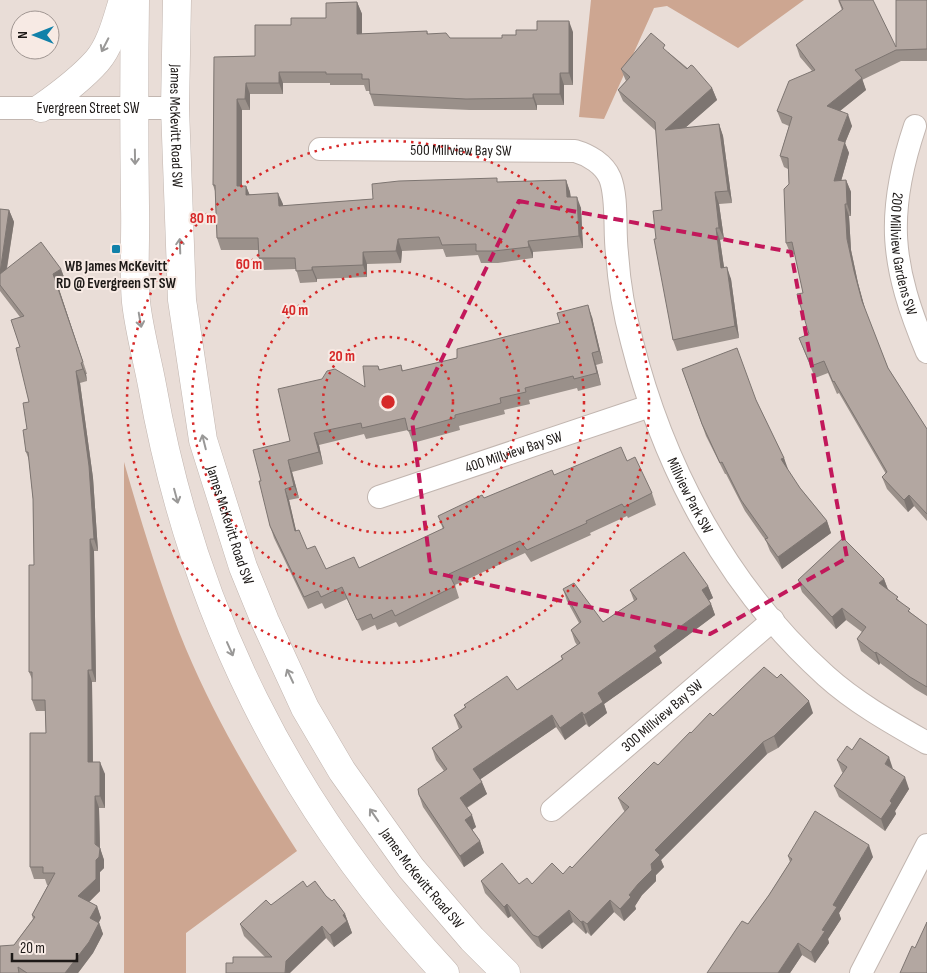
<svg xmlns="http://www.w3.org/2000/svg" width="927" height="973" font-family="'Sofia Sans Condensed',sans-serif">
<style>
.green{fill:#cda691}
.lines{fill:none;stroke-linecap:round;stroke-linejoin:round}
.minor-casing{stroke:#c2b6b0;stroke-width:24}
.major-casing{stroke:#c2b6b0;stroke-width:29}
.minor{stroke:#fff;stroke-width:22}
.major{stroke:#fff;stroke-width:28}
.wall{fill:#9a908a}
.shaded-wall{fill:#7d7571}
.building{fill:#b3a7a1;stroke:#7d7571}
.oneway{stroke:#999897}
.marked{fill:none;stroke:#c2185b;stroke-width:4;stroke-dasharray:10 6;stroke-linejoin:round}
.ring{fill:none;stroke:#d62828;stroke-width:2.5;stroke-dasharray:2.5 5}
.poi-dot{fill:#1181a9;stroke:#f7eae4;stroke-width:2}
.labels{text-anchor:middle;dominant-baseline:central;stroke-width:4;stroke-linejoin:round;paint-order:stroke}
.street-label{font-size:15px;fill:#1d1917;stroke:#f7eae4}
.poi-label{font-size:15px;font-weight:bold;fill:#1d1917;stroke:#f7eae4}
.centre{fill:#d62828;stroke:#f7eae4;stroke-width:2.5}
.ring-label{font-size:15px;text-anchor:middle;font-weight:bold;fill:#d62828;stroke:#f7eae4;stroke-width:4;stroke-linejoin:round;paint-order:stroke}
</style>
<rect width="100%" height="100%" fill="#e9ddd7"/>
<path class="green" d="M591,0H804L738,48L667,6L654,8L604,119L579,117Z
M124,462C142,525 161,588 186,649C216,720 255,786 297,851L186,933V973H124Z"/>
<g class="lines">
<g class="minor-casing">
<g id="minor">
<path id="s1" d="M0,108H175"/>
<path id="s2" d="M915,126C885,215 891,266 927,352"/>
<path id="s3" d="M320,149L575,151C589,155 604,164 610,178C618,198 614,231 617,253C619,283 624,313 632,342C664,469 728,588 826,676C856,703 892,723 927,743"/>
<path id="s4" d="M379,497L650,406"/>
<path id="s5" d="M552,810L773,620"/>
<path d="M861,973L927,845"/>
</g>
</g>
<g class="major-casing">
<g id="major">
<path d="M135,0C134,69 134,138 135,206C136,238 133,271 136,302C139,330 147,358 152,385C192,611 288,805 445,973"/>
<path id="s6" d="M177,0L175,108L182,300L203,440L243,567L265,621L305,708L342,771L411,868L472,939L506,973"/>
<path d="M41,108C61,94 81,79 97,61C111,45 117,19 123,0"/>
</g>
</g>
<use href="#minor" class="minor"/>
<use href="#major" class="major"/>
</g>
<path class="wall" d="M838,0L896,47L927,0V61H901L862,80L866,90L840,111L852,126L845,143L849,153L841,181L846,180L851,192V216H849L851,250L858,283L865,310L888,368L927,429V521L914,506L908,512L887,489L882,477L886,474L839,393L837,394L828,373L815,378L799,338L809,334L803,293L795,254L791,255L786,243L789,184L788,169L784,167L780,156L789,126L782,123L777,111L812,71L800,57L796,45L842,10Z
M357,2L362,14V34L427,31L428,34L450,38H502L516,35L573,32V85H564V105H537V110H470L374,106L370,94V91H366L364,85H330V83H283V94H250V110H242V186H246L249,194L283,204V206L373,199L499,182L566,180L570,192L571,197L581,208L583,248L533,252V258L498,263H481L478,255L446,257L443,249L402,251L401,263L367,264V277L317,279V282L300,283L296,269L264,270L259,258V250H221L217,238L215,191L213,185L214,57L255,56L291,25L326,18Z
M668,52L712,88L717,100L685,128L719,124L723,136L732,203L719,204L724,239L720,240L724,268L731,279L739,338L677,351L673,340L656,239L662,210L656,131L623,101L618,90L626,81L621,69Z
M0,209L9,210L14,222L7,269H61L65,280L58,286L87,374H86L87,381L80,383L93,478L98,551H94L96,682H92L93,762L105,774V808H99L100,848L104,860V868L100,872V891L89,902L97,906L101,918L99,922L103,934L93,953L78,973H0L14,945L33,919L32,915L48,885H47L45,879H34L30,867L46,733L45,711H36L32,700V679L29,672L34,565L33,499L29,460L26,452L27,429L29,402L20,347V317L0,291Z
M592,317L603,363L596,365L601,385L578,391L577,388L529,400L530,404L504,410L505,414L459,426L460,430L413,443L408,430L366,439L364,434L319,445L323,464L292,472L299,498L289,500L296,531L307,549L326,569L359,568L443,529L438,516L484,498L554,475L627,461L652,493L656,505L628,518L627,516L590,533L591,535L531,562L525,553L455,585L459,598L399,627L396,622L377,630L375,625L362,631L347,599L325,609L322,603L308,609L274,538L270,526L261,481L290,441L365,387L378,366L380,370L401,365L403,371L457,358Z
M682,369L756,400L784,458L787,470L800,488L827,521L831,533L782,569L770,551L766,541L745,511L726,474H725L706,436Z
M884,579L888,589L911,613L927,625V696L915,689L880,663L879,665L861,651L857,639L862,632L846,620L836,629L802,592L798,580Z
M708,586L713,598L709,600L711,604L715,615L659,657L662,663L604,704L607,713L589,727L586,724L565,740L556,727L480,779L487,794L467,808L476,827L472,830L480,841L484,853L464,867L423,807L419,795L444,771L436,760L432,748L459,729L454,715L465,707L464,705L517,690L562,659L561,656L577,645L575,642L571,630L579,623L567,601L563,589L603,622L634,601L630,590Z
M813,713L778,748L767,754L661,860L664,867L656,875V881L642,895L635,906L636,909L624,921L614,912L591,936L587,932L586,934L573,922L542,949L537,946L511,916L508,918L485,893L481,881L519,884H532L563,874L572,868L625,812L623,809L618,798L658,765L691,733L713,716Z
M852,750L893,769L909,789L895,811L896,814L885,831L839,797L834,786L843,773L842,772L837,760Z
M788,856L873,857L839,913L841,919L828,939L829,943L815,963L802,955L790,973H707L748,924L769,895L790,862Z
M307,887L326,896L345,914L352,933L334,947L326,938L290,972L233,963L265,957L244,936L240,924L271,905Z"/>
<path class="shaded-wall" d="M357,2L362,14V46L357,34Z
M569,21L573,32V85L569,73Z
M279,72L283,83V94L279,83Z
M560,73L564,85V105L560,94Z
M862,78L866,90L831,118L827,106Z
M246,83L250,94V110L245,99Z
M712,88L717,100L670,141L665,130Z
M533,94L537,105V110L533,98Z
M237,99L242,110V198L237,186Z
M848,114L852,126L845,143L849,153L838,192L834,181L838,140Z
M719,124L723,136L732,203L728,191Z
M566,180L570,192L571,209L567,197Z
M846,180L851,192V216L847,204Z
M246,186L251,198L246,195Z
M715,192L719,204L724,239L719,228Z
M278,193L283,204V218L279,206Z
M577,197L581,208L583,248L579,236Z
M845,204L849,216L851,250L858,283L866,312L862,301L854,271L847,239Z
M9,210L14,222L4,285L0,274Z
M716,228L720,240L726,280L721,268Z
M398,239L402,251L401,263L396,251Z
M528,241L533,252V258L529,247Z
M363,252L367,264V277L363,265Z
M312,267L317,279V282L312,270Z
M727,267L731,279L739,338L735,326Z
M61,269L65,280L58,286L87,374L53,274Z
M588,305L592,317L603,363L599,351Z
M592,353L596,365L601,385L597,373Z
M81,363L86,374L87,381Z
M76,371L80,383L93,478L98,551L94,539Z
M314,433L319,445L323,464L319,452Z
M784,458L788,469L785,471L781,459Z
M288,460L292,472L299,498L294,486Z
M285,489L289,500L299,543L295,531Z
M909,495L914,506L908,512L904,500Z
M827,521L831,533L782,569L778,557Z
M90,539L94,551L96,682L92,670Z
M884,579L888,590L879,583Z
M708,586L713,598L706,602L702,590Z
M711,604L715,615L659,657L662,663L604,704L607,713L589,727L584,715L598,693L654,646Z
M842,608L846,620L836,629L832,617Z
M876,652L880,663L879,665L875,653Z
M88,670L92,682L93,774L88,762Z
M809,701L813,713L778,748L774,736Z
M582,712L586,724L565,740L560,728Z
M552,715L556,727L478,781L473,769Z
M763,742L767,754L661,860L664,867L656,875V881L642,895L635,906L636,909L624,921L620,909L651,864L655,850Z
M889,757L893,769L885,764Z
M100,762L105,774V808L100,796Z
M905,777L909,789L895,811L896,814L885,831L881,819L890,801Z
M482,782L487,794L464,809L460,798Z
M95,796L99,808L100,851V848L104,860V868L100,872V891L83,908L78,896L96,860Z
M472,815L476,827L469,832L465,820Z
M480,841L484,853L464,867L460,856Z
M869,845L873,857L839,913L841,919L828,939L829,943L815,963L811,952L822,930L833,905Z
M610,900L614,912L591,936L587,924Z
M507,904L511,916L508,918L504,907Z
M97,906L101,918L95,930L90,918Z
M569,910L573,922L542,949L538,937Z
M345,914L352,933L334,947L330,935L343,915Z
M583,921L587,932L586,934L581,922Z
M99,923L103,934L93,953L78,973H65Z
M322,926L326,938L290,973H285L286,961Z
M798,943L802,955L790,973H778Z"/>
<path class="building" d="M839,0H873L896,47V0H927V49L896,50L855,70L862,78L827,106L848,114L838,140L845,142L834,181L846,180L847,204H845L847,239L854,271L862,301L888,368L927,429V514L909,495L904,500L882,477L887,472L834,381L833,382L824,361L811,366L799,338L809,334L797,294L803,293L792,242L786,243L784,189L789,184L788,158L780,156L792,117L777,111L789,81L815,70L796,45L843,9Z
M357,2V34L427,31V34L446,33L450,38H502V35H516V30H537V21H569V73H560V94H533V98L466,99L370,94L369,79H362V74H326V72H279V83H246L245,99H237V186H246V195L278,193L279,206L373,199L372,184L399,181L497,178V182L566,180L567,197H577L579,236L528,241L529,247L494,251H476V244L442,245L439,237L398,239L396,251L363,252V265L312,267V270L296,271L295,258H259L258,238H217L215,185H213L214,57L255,56V25H291V18H326V3Z
M651,33L665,45L663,48L687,69L691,65L693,66L712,88L665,130L719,124L728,191L715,192L719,228H716L721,268L727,267L735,326L673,340L654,239H656L653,211L662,210L655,122L618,90L630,77L621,69Z
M0,209L9,210L0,273Z
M41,242L61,269L53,274L83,362L81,363L83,369L76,371L89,466L94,539H90L92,670H88V762H100V796H95V844L100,848L99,857L96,860V879L78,896L97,906L90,918L99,923L89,942L65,973H27L18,967L19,973H0V946L14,945L35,917L32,915L55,873H43V867H30V733H46L45,700H32V672H29V565H34L33,499L28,452H26L23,430L27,429L23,403L29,402L16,348L20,347L11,320L24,316L0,285V274Z
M588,305L599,351L592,353L597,373L574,379L573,376L525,388L526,392L500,398L501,403L455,415V418L408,431L405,418L362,428L361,423L314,433L319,452L288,460L294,486L285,489L295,531L299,530L307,549L315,546L326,569L354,557L359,568L444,528L438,516L482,495L484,498L552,470L554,475L621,447L627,461L635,457L652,493L624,507L622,504L586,521L587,523L527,550L520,541L449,574L455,586L395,616L392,610L373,619L371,614L357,620L342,587L321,597L318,591L304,597L270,526L259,481H261L253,450L290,441L278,389L322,379L327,371L335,369L365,387L363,366H378L379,370L401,365L402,371L457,358V349L560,323L557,313Z
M737,348L756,400L784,458L781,459L800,488L827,521L778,557L765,539L768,538L741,500L722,462L720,463L702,424L682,369Z
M843,538L884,579L879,583L898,597L896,599L910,609L908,611L927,625V687L910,677L876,652L875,653L857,639L866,627L842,608L832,617L798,580Z
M684,552L708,586L702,590L711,604L654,646L657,651L598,693L603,702L584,715L582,712L560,728L552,715L473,769L482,782L460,798L472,815L465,820L480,841L460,856L419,795L418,789L447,769L432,748L462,727L454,715L466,707L464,705L507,676L517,690L563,659L561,656L580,643L571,630L581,622L563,589L574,583L603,622L637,599L630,590Z
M764,667L777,678L781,674L809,701L774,736L763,742L655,850L660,855L651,864L652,870L638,884L629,895L631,897L620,909L610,900L587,924L583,921L581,922L569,910L538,937L533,935L507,904L504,907L481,881L502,863L519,884L527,878L532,884L552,863L563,874L570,866L572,868L629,807L618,798L654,762L658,765L690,732L691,733L710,713L713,716Z
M860,738L889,757L885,764L905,777L890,801L892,803L881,819L834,786L847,767L837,760L847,746L852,750Z
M815,811L869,845L833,905L837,907L822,930L825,931L811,952L798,943L778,973H707L737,928L742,921L748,924L769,895L792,859L788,856Z
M303,881L307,887L315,881L326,896L332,901L334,899L345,914L343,915L347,921L330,935L322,926L286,961L285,973H226V963H233V957H272L240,924L266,900L271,905Z
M927,922V973H900L912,946L915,948Z"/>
<defs><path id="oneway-shaft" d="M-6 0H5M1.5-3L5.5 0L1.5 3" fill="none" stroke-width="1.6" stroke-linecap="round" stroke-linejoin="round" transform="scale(1.25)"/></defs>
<g class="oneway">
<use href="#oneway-shaft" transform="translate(105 45) rotate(117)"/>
<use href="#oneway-shaft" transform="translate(135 157) rotate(89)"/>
<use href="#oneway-shaft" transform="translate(180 246) rotate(-92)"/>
<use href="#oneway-shaft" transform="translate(140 320) rotate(80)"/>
<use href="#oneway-shaft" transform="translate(204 442) rotate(-104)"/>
<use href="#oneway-shaft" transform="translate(176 496) rotate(75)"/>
<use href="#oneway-shaft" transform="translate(230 649) rotate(66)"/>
<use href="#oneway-shaft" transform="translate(290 676) rotate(-115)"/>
<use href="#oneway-shaft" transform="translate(374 815) rotate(-125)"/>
</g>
<path class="marked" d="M519,201L791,252L847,558L710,634L431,572L412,420Z"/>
<g class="ring">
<circle cx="388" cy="402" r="65"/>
<circle cx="388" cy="402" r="131"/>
<circle cx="388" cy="402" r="196"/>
<circle cx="388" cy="402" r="261"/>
</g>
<rect class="poi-dot" x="111" y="244" width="10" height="10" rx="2.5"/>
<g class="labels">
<g class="street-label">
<text stroke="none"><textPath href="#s1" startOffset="88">Evergreen Street SW</textPath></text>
<text stroke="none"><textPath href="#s6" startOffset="126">James McKevitt Road SW</textPath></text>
<text stroke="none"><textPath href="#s3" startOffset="141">500 Millview Bay SW</textPath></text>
<text stroke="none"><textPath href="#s2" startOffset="131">200 Millview Gardens SW</textPath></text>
<text stroke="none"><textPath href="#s4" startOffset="142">400 Millview Bay SW</textPath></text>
<text stroke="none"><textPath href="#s3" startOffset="631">Millview Park SW</textPath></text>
<text stroke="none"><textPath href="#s6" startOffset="531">James McKevitt Road SW</textPath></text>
<text stroke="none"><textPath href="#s5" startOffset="145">300 Millview Bay SW</textPath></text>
<text stroke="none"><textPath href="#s6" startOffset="936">James McKevitt Road SW</textPath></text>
</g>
<g class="poi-label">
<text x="116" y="266">WB James McKevitt<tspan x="116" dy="17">RD @ Evergreen ST SW</tspan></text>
</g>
</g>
<circle cx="388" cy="402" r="8" class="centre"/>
<g class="ring-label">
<text x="203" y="223">80 m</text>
<text x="249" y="269">60 m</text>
<text x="295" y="315">40 m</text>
<text x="342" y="361">20 m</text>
</g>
<g transform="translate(35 35) rotate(270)"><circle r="24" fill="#f7eae4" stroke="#a09692"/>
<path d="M0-4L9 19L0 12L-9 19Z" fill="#1181a9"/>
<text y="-8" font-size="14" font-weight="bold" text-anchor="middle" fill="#1d1917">N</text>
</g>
<path d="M12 953v8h65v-8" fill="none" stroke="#1d1917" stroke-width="2.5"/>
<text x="20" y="953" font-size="15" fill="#1d1917" stroke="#f7eae4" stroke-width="4" paint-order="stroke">20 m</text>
</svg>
